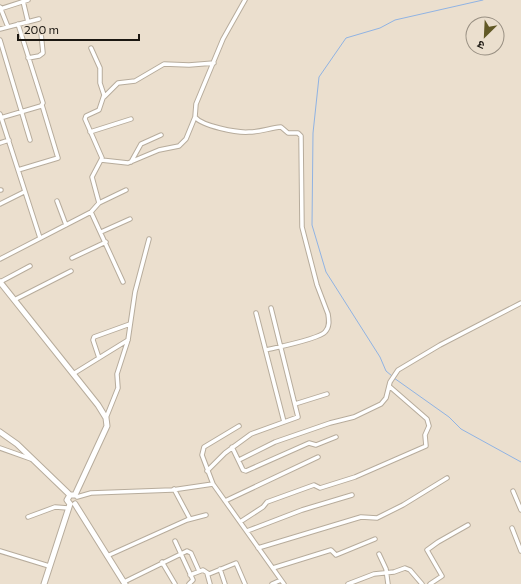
<svg xmlns="http://www.w3.org/2000/svg" width="521" height="584" font-family="Commissioner,'Noto Sans Devanagari',sans-serif">
<style>
.lines{fill:none;stroke-linecap:round;stroke-linejoin:round}
.stream{stroke:#90b3e3;stroke-width:1}
.street-casing{stroke:#b7ac9c;stroke-width:5.5}
.secondary-casing{stroke:#b7ac9c;stroke-width:7}
.street{stroke:#fff;stroke-width:3.5}
.secondary{stroke:#fff;stroke-width:5}
</style>
<rect width="100%" height="100%" fill="#ebdfce"/>
<g class="lines">
<path class="stream" d="M392,376L386,371L380,357L326,272L312,225L313,133L319,77L346,38L380,28L395,20L483,0
M394,378L449,417L461,429L521,462"/>
<g class="street-casing">
<path id="street" d="M245,0L223,39L196,104L195,117C202,126 237,133 249,132C260,132 270,128 281,127L288,133H298L301,136L302,227L317,285L328,314C329,320 330,327 325,332C319,339 278,347 266,350
M23,1L28,22
M0,7L8,27
M0,9L28,0
M0,29L39,19
M0,40L30,140
M28,58L39,56L43,53L41,33
M104,97L118,83L135,81L164,64L189,65L214,63
M0,114L40,238
M0,118L41,106L43,103L18,24
M90,132L131,119
M0,143L9,140
M101,160L128,163L159,150L179,146L186,139L195,117
M131,162L141,144L161,135
M18,170L58,158L42,105
M0,190H1
M57,201L66,225
M99,203L126,190
M0,204L24,192
M91,212L123,282
M101,232L130,219
M72,258L106,242
M0,259L91,212L99,203L92,177L102,158L85,119L86,116L99,110L104,95L100,83V68L91,48
M0,282L30,266
M14,300L71,271
M256,313L284,422
M99,358L93,340L94,337L130,324
M73,374L128,340
M295,404L327,394
M106,418L118,388L117,374L128,340L135,292L149,239
M239,426L204,447L202,455L213,484L284,584
M232,447L243,470L246,471L309,443L316,445L336,437
M0,448L31,459
M239,460L275,442L330,423L354,417L381,404L386,398L390,382L398,370L440,345L521,303
M207,471L225,453L251,434L298,417L271,308
M174,489L190,519
M513,491L521,510
M77,497L91,493L172,490L213,484
M225,501L318,457
M28,517L55,507L68,508
M240,522L263,507L267,502L314,485L320,488L355,477L426,446L425,435L429,426L427,419L389,386
M512,528L521,551
M247,531L302,510L352,495
M175,541L193,580L189,584
M258,548L361,517L377,518L403,505L447,478
M0,551L49,566
M379,554L386,569L388,584
M107,556L187,520L206,515
M162,562L175,584
M273,568L331,550L336,555L375,539
M220,569L225,584
M207,573L210,584
M190,575L203,570L209,574L236,563L245,584
M124,582L187,551L191,553L199,571
M272,584L281,580
M348,584L374,574L394,572L405,568L410,570L422,584
M430,584L442,576L427,550L438,542L468,525"/>
</g>
<g class="secondary-casing">
<path id="secondary" d="M0,282L98,405L106,418L107,426L75,495
M0,432L17,444L70,495H75
M75,504L125,584
M44,584L70,504L67,500L70,495"/>
</g>
<use href="#street" class="street"/>
<use href="#secondary" class="secondary"/>
</g>
<g transform="translate(485 36) rotate(204)"><circle r="19" fill="#ebdfce" stroke="#988f82"/>
<path d="M0-3L7 15L0 10L-7 15Z" fill="#625926"/>
<text y="-6" font-size="11" font-weight="bold" text-anchor="middle" fill="#1b1711">उ</text>
</g>
<path d="M18 34v6h121v-6" fill="none" stroke="#1b1711" stroke-width="2"/>
<text x="24" y="34" font-size="12" fill="#1b1711" stroke="#ebdfce" stroke-width="3" paint-order="stroke">200 m</text>
</svg>
